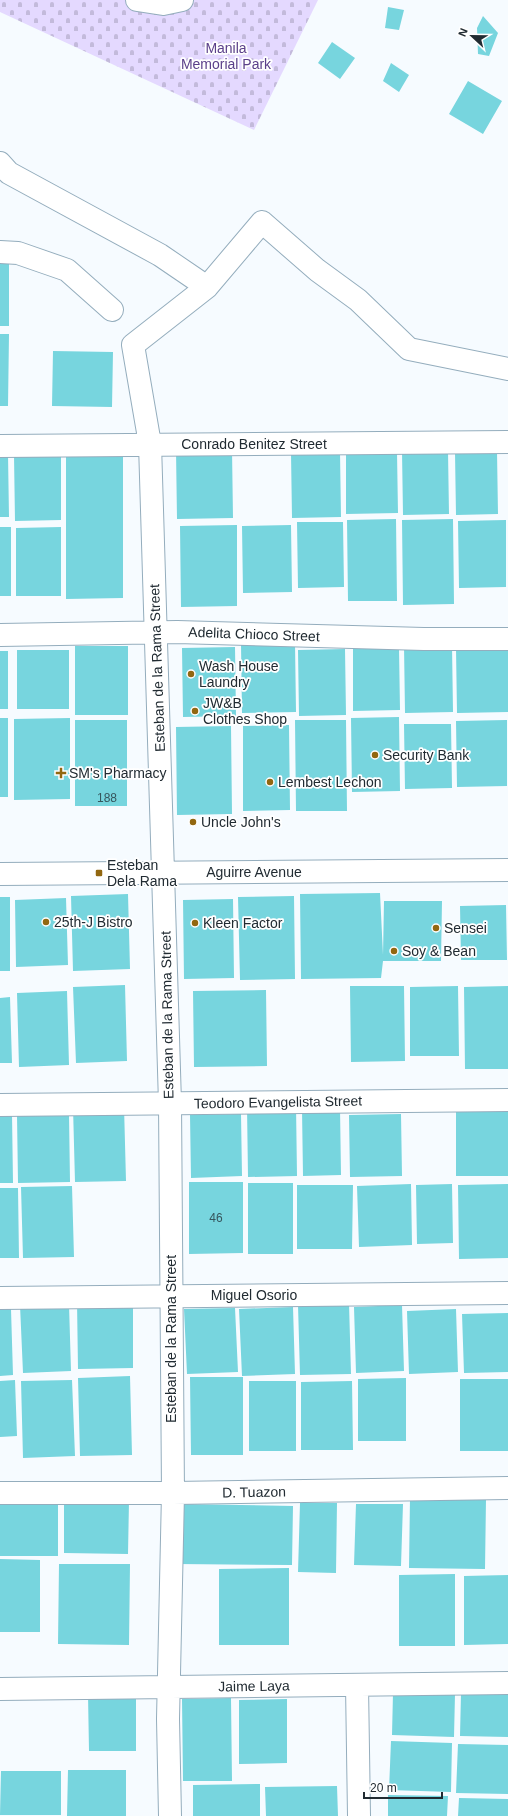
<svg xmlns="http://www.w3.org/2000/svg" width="508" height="1816" font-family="Arial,sans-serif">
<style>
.cemetery{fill:url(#cemetery-stones)}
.building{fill:#77d5de}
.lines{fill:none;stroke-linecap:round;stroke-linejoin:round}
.minor-casing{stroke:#94adbd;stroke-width:24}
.minor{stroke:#fff;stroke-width:22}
.poi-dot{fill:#926710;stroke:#fff;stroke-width:1.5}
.labels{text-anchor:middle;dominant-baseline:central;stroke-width:3.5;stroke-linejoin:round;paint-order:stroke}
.number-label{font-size:12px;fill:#36565d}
.park-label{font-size:14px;fill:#5b408a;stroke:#fff}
.street-label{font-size:14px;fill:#212b32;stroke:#fff}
.poi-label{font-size:14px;fill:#212b32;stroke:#fff;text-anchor:start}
</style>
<defs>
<pattern id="cemetery-stones" width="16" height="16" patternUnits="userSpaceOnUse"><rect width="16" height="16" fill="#e4d9ff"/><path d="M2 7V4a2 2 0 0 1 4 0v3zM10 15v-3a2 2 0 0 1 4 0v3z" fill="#c3badb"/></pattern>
</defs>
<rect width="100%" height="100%" fill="#f6fbff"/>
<path class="cemetery" d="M0,0H318L254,130L0,12Z"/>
<path class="building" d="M388,7L404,10L399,30L385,28Z
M483,16L498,33L489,56L478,54L477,28Z
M332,42L355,58L340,79L318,63Z
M391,63L409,75L399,92L383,81Z
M468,81L502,101L483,134L449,114Z
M0,261H9V326H0Z
M0,334H9L8,406H0Z
M53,351L113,352L112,407L52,406Z
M232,449L233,518L177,519L176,450Z
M402,451H448L449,514L403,515Z
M497,451L498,514L456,515L455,452Z
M340,452L341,517L292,518L291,453Z
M397,452L398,513L346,514V453Z
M66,453H123V598L66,599Z
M0,454H8L9,517H0Z
M14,455H61V520L15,521Z
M396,519L397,601H348L347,520Z
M453,519L454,604L403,605L402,520Z
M506,520V587L459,588L458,521Z
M297,522H343L344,587L298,588Z
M237,525V606L181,607L180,526Z
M291,525L292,592L243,593L242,526Z
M0,527H11V596H0Z
M61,527V596H16V528Z
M295,643L296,712L242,713L241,644Z
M404,645H452L453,712L405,713Z
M75,646H128V715H75Z
M235,647L236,716L183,717L182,648Z
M508,647V712L457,713L456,648Z
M399,648L400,710L353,711V649Z
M345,649L346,715L299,716L298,650Z
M17,650H69V709H17Z
M0,651H8V709H0Z
M399,717L400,791L352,792L351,718Z
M0,718H8V797H0Z
M70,718V799L14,800V719Z
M75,720H127V806H75Z
M295,720H346L347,811H296Z
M507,720V786L457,787L456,721Z
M404,724H451L452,788L405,789Z
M289,725L290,810L243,811V726Z
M231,726L232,814L177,815L176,727Z
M380,893L383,955L384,901H442L441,961H383L381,978L301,979L300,894Z
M128,894L130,969L73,971L71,896Z
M294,896L295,979L240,980L238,897Z
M0,897H10V971H0Z
M66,898L68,965L16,967L15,900Z
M233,899L234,978L184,979L183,900Z
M506,905L507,960H461L460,906Z
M125,985L127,1061L76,1063L73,987Z
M350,986H404L405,1061L351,1062Z
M458,986L459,1056H410V987Z
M508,986V1069H465L464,987Z
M266,990L267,1066L194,1067L193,991Z
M67,991L69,1065L19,1067L17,993Z
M10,997L12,1063H0V998Z
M296,1105L297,1176L248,1177L247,1106Z
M124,1106L126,1181L75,1182L73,1107Z
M340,1108L341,1175L303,1176L302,1109Z
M508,1108V1176H456V1110Z
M0,1114H12L13,1183H0Z
M69,1114L70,1182L18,1183L17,1115Z
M241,1114L242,1176L191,1178L190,1115Z
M401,1114L402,1176L350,1177L349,1115Z
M189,1182H243V1253L189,1254Z
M248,1183H293V1254H248Z
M411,1184L412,1245L359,1247L357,1186Z
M452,1184L453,1243L417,1244L416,1185Z
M508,1184V1258L459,1259L458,1185Z
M297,1185H353L352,1249H297Z
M72,1186L74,1257L23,1258L21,1187Z
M0,1188H18L19,1258H0Z
M133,1300V1368L78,1369L77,1301Z
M349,1303L351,1374L300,1375L298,1305Z
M69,1304L71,1371L23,1373L20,1305Z
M402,1305L404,1371L356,1373L354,1307Z
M293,1307L295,1374L242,1376L239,1309Z
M235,1308L238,1372L187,1374L184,1309Z
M0,1309H11L13,1375L0,1376Z
M456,1309L458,1372L409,1374L407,1311Z
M508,1313V1372L464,1373L462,1314Z
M130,1376L132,1455L80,1456L78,1378Z
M190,1377H243V1455H191Z
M406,1378V1441H358V1379Z
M460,1379H508V1451H460Z
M15,1380L17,1436L0,1437V1381Z
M72,1380L75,1456L23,1458L21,1381Z
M249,1381H296V1451H249Z
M352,1381L353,1450H301V1382Z
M410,1498L486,1499L485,1569L409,1568Z
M0,1501L58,1502V1556H0Z
M64,1501H129L128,1554L64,1553Z
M300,1503H337L336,1573L298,1572Z
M179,1504L293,1506L292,1565L177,1564Z
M356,1504H403L401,1566L354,1565Z
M0,1559L40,1560V1632H0Z
M59,1564H130L129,1645L58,1644Z
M289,1568V1645H219V1569Z
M455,1574V1646H399V1575Z
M508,1575V1644L464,1645V1576Z
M136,1693V1751H89L88,1694Z
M393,1693L455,1694L454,1737L392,1735Z
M461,1693L508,1694V1737L460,1736Z
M231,1698L232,1781H183L182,1699Z
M287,1699V1763L239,1764V1700Z
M391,1741L452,1743L451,1792L389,1790Z
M458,1744L508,1745V1794L456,1793Z
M68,1770H126V1816H67Z
M1,1771H61V1815H0Z
M260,1784V1816H193V1785Z
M337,1786L338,1816H266L265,1787Z
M388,1795L448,1796L447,1816H388Z
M459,1798L508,1799V1816H458Z"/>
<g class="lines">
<g class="minor-casing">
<path id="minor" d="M137,0L163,4L182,0
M0,163L9,173L160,255L207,287
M0,252L18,253L67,270L112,310
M0,446L508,442
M0,635L177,632L424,639H508
M0,874L508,870
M0,1105L508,1100
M0,1298L508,1293
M0,1493H173L508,1488
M357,1685L359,1816
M0,1689L508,1683
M170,1816L168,1719L173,1493L170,1103L150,444L133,345L207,287L262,222L317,270L358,300L409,349L508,369"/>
</g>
<use href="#minor" class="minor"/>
</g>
<g class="poi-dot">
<circle cx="191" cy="674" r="4"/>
<circle cx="195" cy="711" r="4"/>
<circle cx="375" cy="755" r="4"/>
<path d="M59 767h4v4h4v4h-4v4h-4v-4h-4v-4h4z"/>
<circle cx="270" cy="782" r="4"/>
<circle cx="193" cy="822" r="4"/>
<rect x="95" y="869" width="8" height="8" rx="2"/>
<circle cx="46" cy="922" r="4"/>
<circle cx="195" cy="923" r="4"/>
<circle cx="436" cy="928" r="4"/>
<circle cx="394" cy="951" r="4"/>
</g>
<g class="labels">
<g class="number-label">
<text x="107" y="798">188</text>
<text x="216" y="1218">46</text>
</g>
<g class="park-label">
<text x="226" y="48">Manila<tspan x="226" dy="16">Memorial Park</tspan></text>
</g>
<g class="street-label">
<text x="254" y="444">Conrado Benitez Street</text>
<text transform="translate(254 634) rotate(2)">Adelita Chioco Street</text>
<text transform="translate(157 668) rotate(-92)">Esteban de la Rama Street</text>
<text x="254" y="872">Aguirre Avenue</text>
<text transform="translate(167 1015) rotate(-91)">Esteban de la Rama Street</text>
<text transform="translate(278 1102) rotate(-1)">Teodoro Evangelista Street</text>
<text x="254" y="1295">Miguel Osorio</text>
<text transform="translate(171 1339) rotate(-90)">Esteban de la Rama Street</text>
<text transform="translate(254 1492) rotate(-1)">D. Tuazon</text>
<text transform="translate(254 1686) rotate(-1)">Jaime Laya</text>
</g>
<g class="poi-label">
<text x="199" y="666">Wash House<tspan x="199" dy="16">Laundry</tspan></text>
<text x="203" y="703">JW&amp;B<tspan x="203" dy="16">Clothes Shop</tspan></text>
<text x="383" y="755">Security Bank</text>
<text x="69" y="773">SM's Pharmacy</text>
<text x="278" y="782">Lembest Lechon</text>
<text x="201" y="822">Uncle John's</text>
<text x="107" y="865">Esteban<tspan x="107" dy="16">Dela Rama</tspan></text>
<text x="54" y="922">25th-J Bistro</text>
<text x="203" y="923">Kleen Factor</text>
<text x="444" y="928">Sensei</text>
<text x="402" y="951">Soy &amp; Bean</text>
</g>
</g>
<g transform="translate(472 36) rotate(292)" stroke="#ffffff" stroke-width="3" paint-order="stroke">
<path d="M0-3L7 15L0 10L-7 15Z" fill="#212b32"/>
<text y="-6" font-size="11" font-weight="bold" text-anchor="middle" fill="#212b32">N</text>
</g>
<path d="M364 1792v6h78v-6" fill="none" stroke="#212b32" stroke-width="2"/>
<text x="370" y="1792" font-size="12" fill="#212b32" stroke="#ffffff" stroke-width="3" paint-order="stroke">20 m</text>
</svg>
